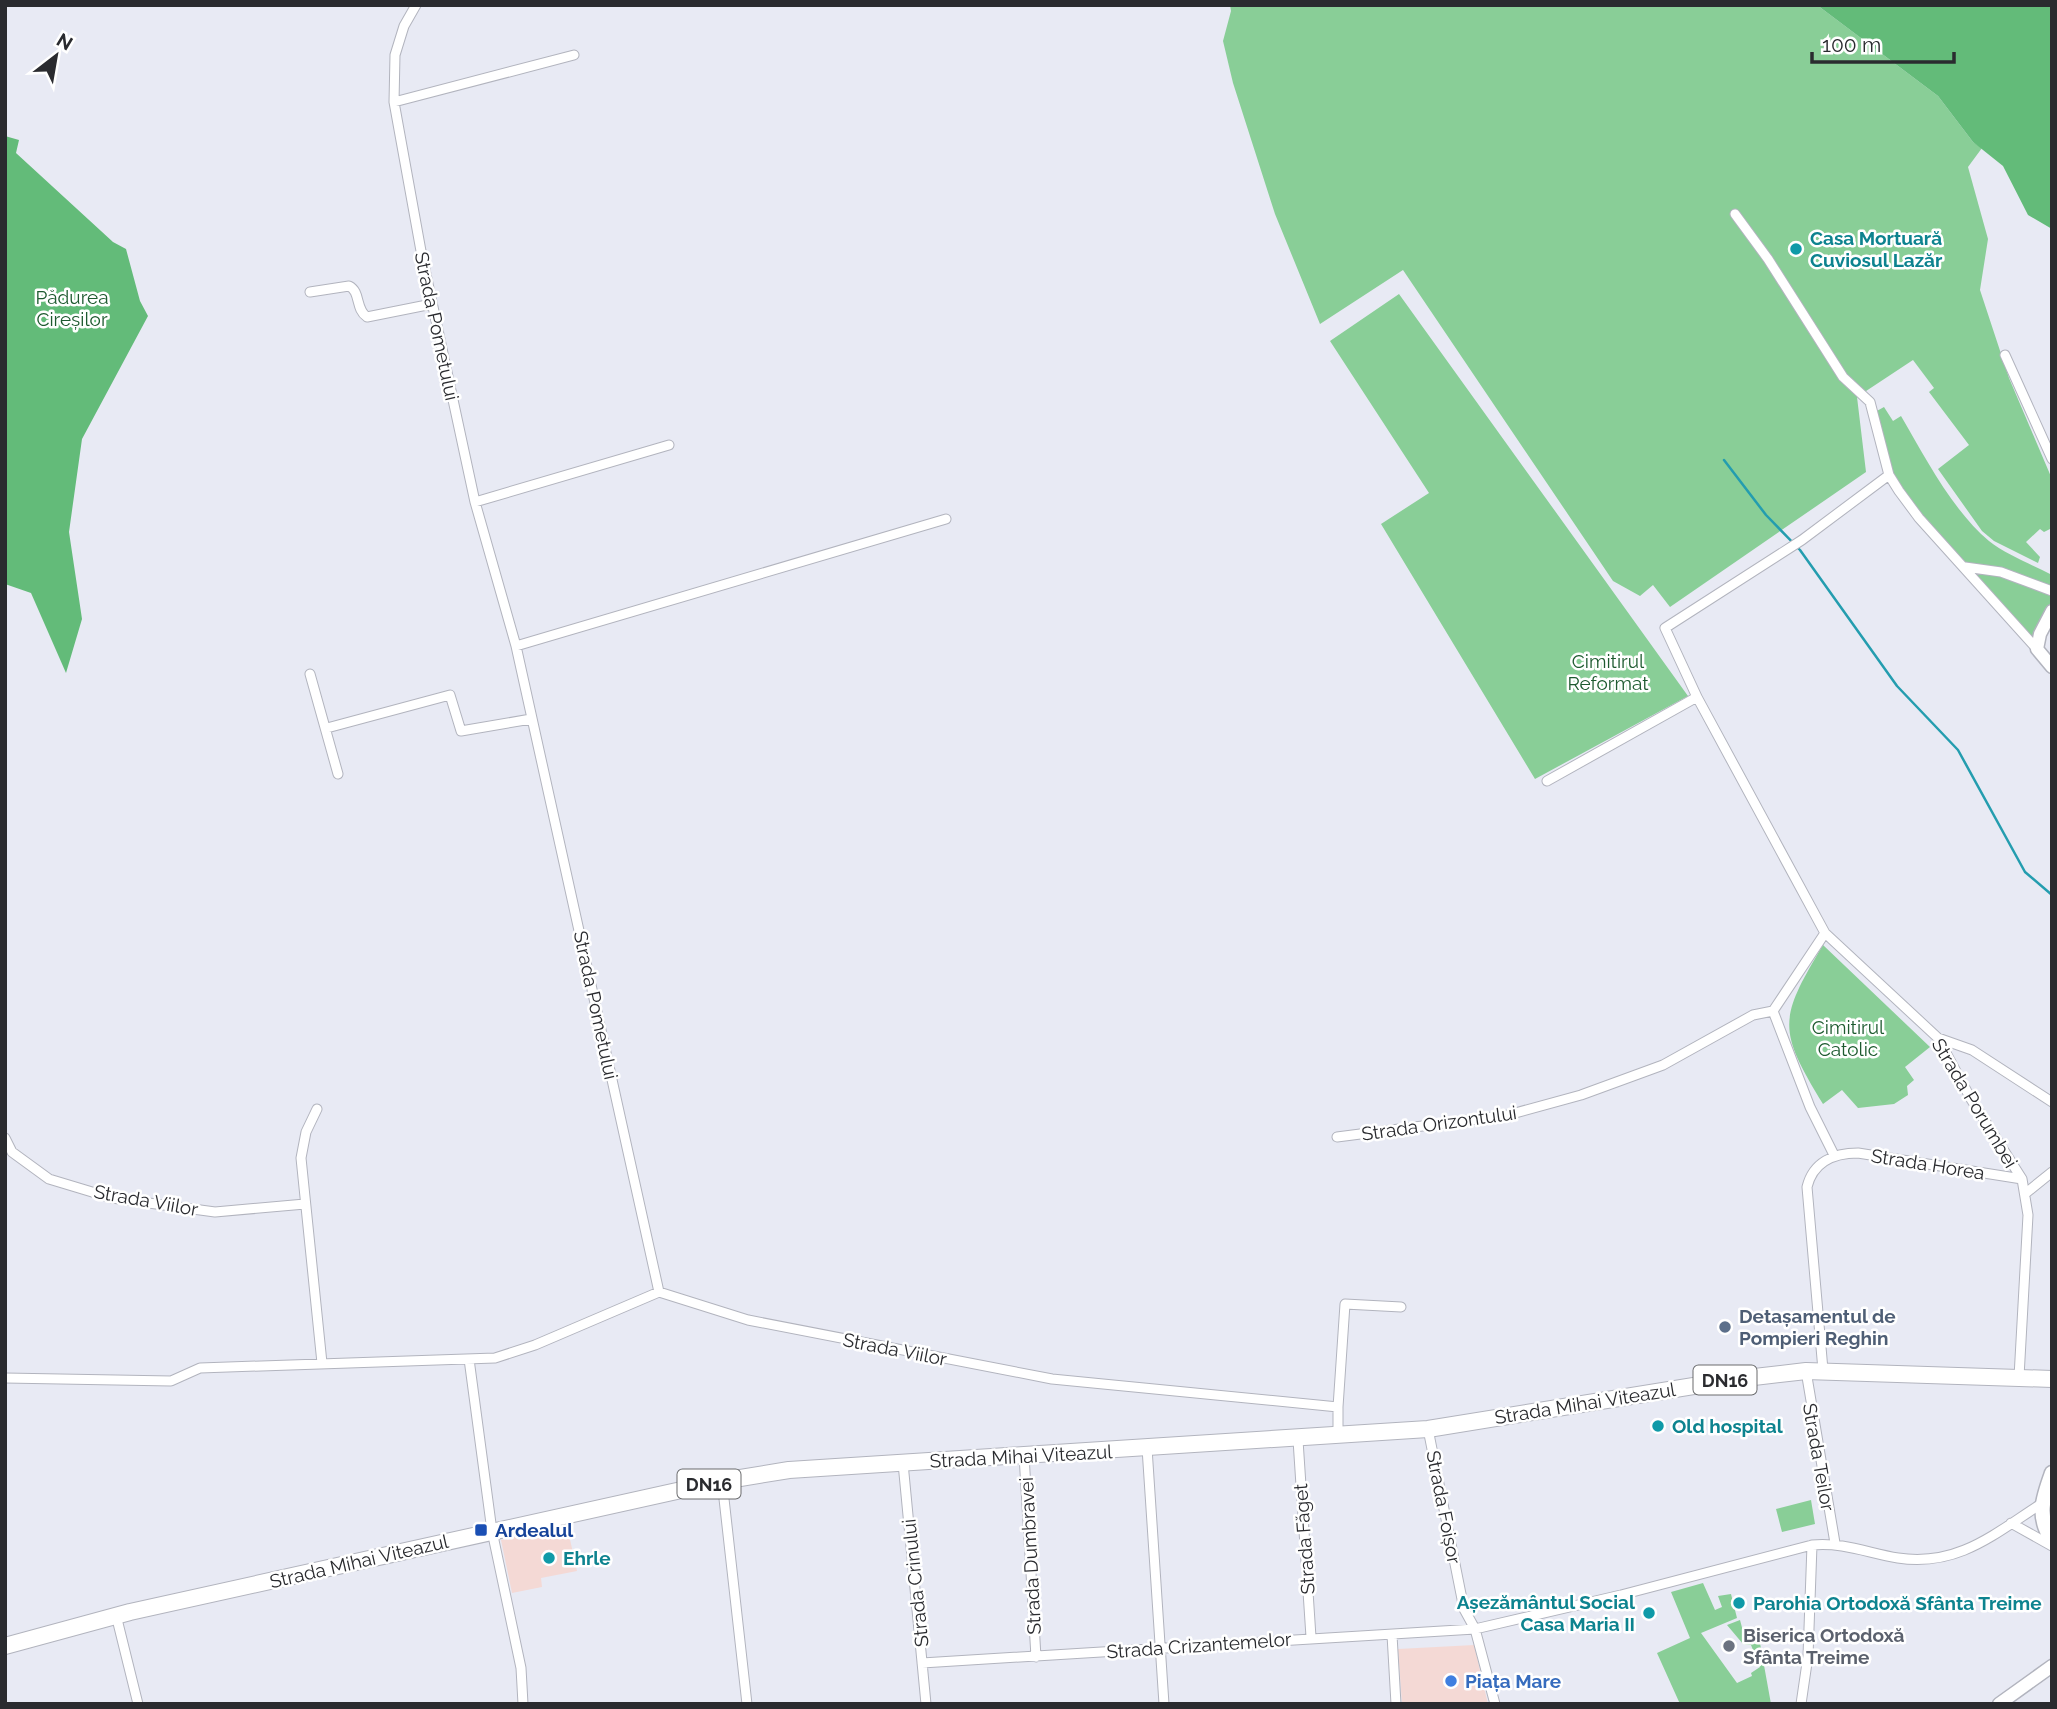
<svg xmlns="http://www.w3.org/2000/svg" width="2057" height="1709" font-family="Raleway,sans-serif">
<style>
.commercial{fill:#f4d9d5}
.green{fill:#89ce97}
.forest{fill:#63bb79}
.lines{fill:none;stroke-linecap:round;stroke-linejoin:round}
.stream{stroke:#249daf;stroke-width:2.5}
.street-casing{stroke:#b2b4be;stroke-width:11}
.secondary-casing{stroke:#b2b4be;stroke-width:15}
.primary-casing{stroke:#b2b4be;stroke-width:17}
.highway-casing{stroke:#b2b4be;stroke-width:18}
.street{stroke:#fff;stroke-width:9}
.secondary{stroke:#fff;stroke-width:12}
.primary{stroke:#fff;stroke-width:14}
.highway{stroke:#fff;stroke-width:16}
.culture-dot{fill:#0f9aa8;stroke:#fff;stroke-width:2.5}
.service-dot{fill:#5c6f8a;stroke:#fff;stroke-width:2.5}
.transit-dot{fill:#1a4fb4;stroke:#fff;stroke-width:2.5}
.worship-dot{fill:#6b7280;stroke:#fff;stroke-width:2.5}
.shop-dot{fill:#3f7fe0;stroke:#fff;stroke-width:2.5}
.labels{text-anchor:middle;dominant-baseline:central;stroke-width:5;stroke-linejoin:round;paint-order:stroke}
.shield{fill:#fff;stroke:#6a6b6d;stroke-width:2}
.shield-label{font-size:18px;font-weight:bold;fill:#2a2b2f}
.culture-label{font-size:19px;font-weight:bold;fill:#0d838f;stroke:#fff;text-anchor:start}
.park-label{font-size:19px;fill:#1d5a2f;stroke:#fff}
.street-label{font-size:19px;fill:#2a2b2f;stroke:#fff}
.service-label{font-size:19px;font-weight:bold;fill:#4e5e75;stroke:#fff;text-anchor:start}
.transit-label{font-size:19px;font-weight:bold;fill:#164399;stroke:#fff;text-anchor:start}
.worship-label{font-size:19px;font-weight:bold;fill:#5b616d;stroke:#fff;text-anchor:start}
.shop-label{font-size:19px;font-weight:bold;fill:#366cbe;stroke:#fff;text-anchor:start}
</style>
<rect width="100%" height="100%" fill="#e8eaf4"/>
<path class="commercial" d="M567,1526L577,1571L541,1578L542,1587L512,1593L501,1540Z
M1474,1645L1488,1704H1402L1398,1649Z"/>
<path class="green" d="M1230,5H1817L1938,96L1973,142L1982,148L1968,167L1988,239L1980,290L2009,378L2052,479V528L2044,532L2040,529L2026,542L2040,557L2038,563L1994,541L1982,531L1938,469L1969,445L1929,392L1934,388L1913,360L1857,397L1866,472L1670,607L1653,585L1640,596L1613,581L1403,270L1320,324L1275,214L1233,83L1223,41L1231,11Z
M1399,294L1688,696L1535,779L1381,524L1429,493L1330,341Z
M1884,407L1893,421L1901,416C1925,457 1952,510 1989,541C2007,555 2031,564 2052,575V611L2037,649L1889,475L1875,412Z
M1823,945L1930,1047L1905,1067L1914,1080L1907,1086L1908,1095L1894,1104L1858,1108L1842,1090L1823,1104C1777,1029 1779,1019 1823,945Z
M1811,1500L1815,1524L1782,1532L1776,1509Z
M1703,1583L1715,1610L1722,1607L1718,1596L1731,1594L1737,1618L1701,1633L1737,1683L1752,1676L1751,1673L1760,1667L1751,1645L1743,1644L1727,1625L1740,1620L1744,1635L1758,1632L1771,1704H1680L1657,1653L1690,1638L1671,1592Z"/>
<path class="forest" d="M1817,5H2052V229L2028,215L2003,166L1973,142L1938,96Z
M5,136L19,140L16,153L113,242L126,249L140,301L148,316L82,439L69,532L82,619L66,673L31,593L5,584Z"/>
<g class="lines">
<path class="stream" d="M1724,460L1766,515L1800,550L1897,686L1958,750L2025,872L2052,895"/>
<g class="street-casing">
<path id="street" d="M416,5L404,26L395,55L394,102L421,251L475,502L516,646L659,1292
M394,102L574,55
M1735,214L1768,259L1843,377L1870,402L1889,475L1899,491L1919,518L2037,649
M310,292L349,286C361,292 355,309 367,317L432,304
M2005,355L2052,459
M1889,475L1802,540L1665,628L1697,697L1825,933L1938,1038L1971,1099L2022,1179L2028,1215L2019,1377
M475,502L669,445
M1965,567L2001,572L2052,591
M516,646L946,519
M310,674L338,774
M327,728L450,695L461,731L531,719
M1547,781L1697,697
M1773,1011L1810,1107L1834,1155
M1773,1011L1825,933
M1938,1038L1972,1050L2052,1102
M317,1109L306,1132L301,1158L322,1363
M1337,1137L1508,1115L1581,1095L1663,1065L1753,1015L1773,1011
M5,1138L12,1152L49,1179L112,1198L215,1212L305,1204
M2026,1193L2052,1172
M469,1359L492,1531L521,1668L523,1704
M1823,1370L1807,1187C1813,1162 1834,1153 1858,1153L2022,1179
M1806,1371L1835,1543
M5,1378L171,1381L200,1368L495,1358L535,1345L659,1292L748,1320L1052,1379L1338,1407V1437
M1338,1407L1345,1304L1401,1307
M1428,1429L1464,1609L1475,1629L1495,1704
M1298,1440L1311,1637
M1147,1448L1164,1704
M1024,1455L1036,1657
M903,1463L926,1704
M722,1481L747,1704
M2011,1523L2052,1546
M116,1615L138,1704
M1392,1635L1396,1704
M922,1663L1475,1629L1621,1595L1812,1545C1843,1542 1868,1553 1898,1558C1958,1567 1994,1534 2041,1504
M1801,1704L1808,1656L1812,1545"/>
</g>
<g class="secondary-casing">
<path id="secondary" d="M2052,611L2040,634L2037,649L2052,667
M1999,1704L2052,1666"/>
</g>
<g class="primary-casing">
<path id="primary" d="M2052,1473C2043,1498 2036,1516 2052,1540"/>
</g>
<g class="highway-casing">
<path id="highway" d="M5,1646L130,1612L722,1481L789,1470L1428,1429L1737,1379L1806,1371L2052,1379"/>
</g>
<use href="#street" class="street"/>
<use href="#secondary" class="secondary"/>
<use href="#primary" class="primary"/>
<use href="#highway" class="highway"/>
</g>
<g class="culture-dot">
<circle cx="1796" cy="249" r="7"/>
<circle cx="1658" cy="1426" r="7"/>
<circle cx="549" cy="1558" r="7"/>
<circle cx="1739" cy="1603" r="7"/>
<circle cx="1649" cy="1613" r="7"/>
</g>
<circle class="service-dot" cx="1725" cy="1327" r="7"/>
<rect class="transit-dot" x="474" y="1523" width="14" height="14" rx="3.5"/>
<circle class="worship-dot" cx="1729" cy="1646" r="7"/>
<circle class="shop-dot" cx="1451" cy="1681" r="7"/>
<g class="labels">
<g class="shield">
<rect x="1693.5" y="1365.5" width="63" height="29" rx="5"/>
<rect x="677.5" y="1469.5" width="63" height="29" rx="5"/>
</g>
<g class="shield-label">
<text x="1725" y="1380">DN16</text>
<text x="709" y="1484">DN16</text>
</g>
<g class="culture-label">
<text x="1810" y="238">Casa Mortuară<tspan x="1810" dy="22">Cuviosul Lazăr</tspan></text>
<text x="1672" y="1426">Old hospital</text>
<text x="563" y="1558">Ehrle</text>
<text x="1635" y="1602" text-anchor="end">Așezământul Social<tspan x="1635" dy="22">Casa Maria II</tspan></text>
<text x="1753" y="1603">Parohia Ortodoxă Sfânta Treime</text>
</g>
<g class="park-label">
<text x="72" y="297">Pădurea<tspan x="72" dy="22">Cireșilor</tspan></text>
<text x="1608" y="661">Cimitirul<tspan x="1608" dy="22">Reformat</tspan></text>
<text x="1848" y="1027">Cimitirul<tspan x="1848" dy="22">Catolic</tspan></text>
</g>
<g class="street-label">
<text transform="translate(437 326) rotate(78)">Strada Pometului</text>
<text transform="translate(596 1005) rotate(78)">Strada Pometului</text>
<text transform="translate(1975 1103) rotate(59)">Strada Porumbei</text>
<text transform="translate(1439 1123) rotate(-8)">Strada Orizontului</text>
<text transform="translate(1928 1164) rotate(9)">Strada Horea</text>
<text transform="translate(146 1200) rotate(10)">Strada Viilor</text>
<text transform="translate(895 1349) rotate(11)">Strada Viilor</text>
<text transform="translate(1585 1403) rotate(-9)">Strada Mihai Viteazul</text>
<text transform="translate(1021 1456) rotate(-3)">Strada Mihai Viteazul</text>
<text transform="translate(1819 1457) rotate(80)">Strada Teilor</text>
<text transform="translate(1444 1507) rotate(79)">Strada Foișor</text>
<text transform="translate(1304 1539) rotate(-94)">Strada Făget</text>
<text transform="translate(1030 1556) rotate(-93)">Strada Dumbravei</text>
<text transform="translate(359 1561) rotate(-13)">Strada Mihai Viteazul</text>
<text transform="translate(915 1583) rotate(-96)">Strada Crinului</text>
<text transform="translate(1199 1645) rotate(-4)">Strada Crizantemelor</text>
</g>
<g class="service-label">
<text x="1739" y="1316">Detașamentul de<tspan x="1739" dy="22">Pompieri Reghin</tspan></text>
</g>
<g class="transit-label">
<text x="495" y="1530">Ardealul</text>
</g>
<g class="worship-label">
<text x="1743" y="1635">Biserica Ortodoxă<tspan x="1743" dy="22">Sfânta Treime</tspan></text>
</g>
<g class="shop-label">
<text x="1465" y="1681">Piața Mare</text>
</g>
</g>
<rect width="2057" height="1709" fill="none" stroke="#2a2b2f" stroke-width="14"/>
<g transform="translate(56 56) rotate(31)" stroke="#ffffff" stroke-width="5" paint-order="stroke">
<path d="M0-5L12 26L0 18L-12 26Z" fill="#2a2b2f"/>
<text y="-10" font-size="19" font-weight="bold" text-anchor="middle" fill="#2a2b2f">N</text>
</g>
<path d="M1812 52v10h142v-10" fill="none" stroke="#2a2b2f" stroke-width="3.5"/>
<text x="1822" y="52" font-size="21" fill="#2a2b2f" stroke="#ffffff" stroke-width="5" paint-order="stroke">100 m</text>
</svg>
